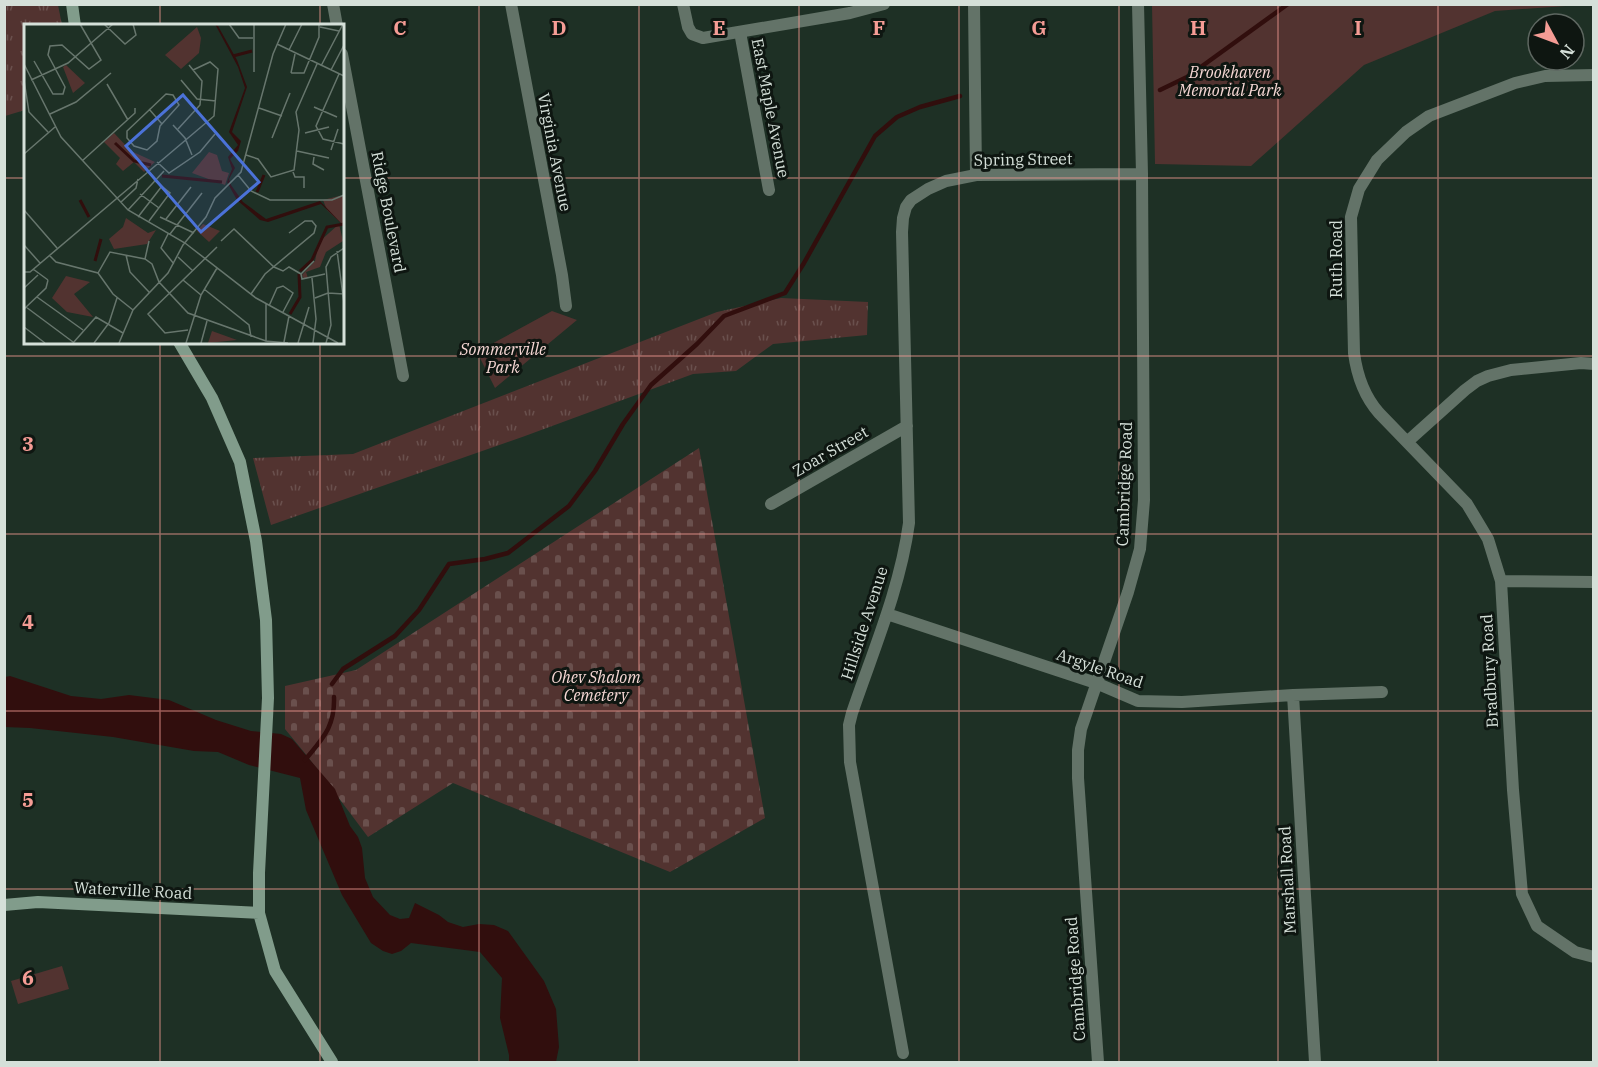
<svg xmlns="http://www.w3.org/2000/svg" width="1598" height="1067" font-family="'IBM Plex Serif',serif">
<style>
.grass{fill:url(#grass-tufts)}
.cemetery{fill:url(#cemetery-stones)}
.park{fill:#523330}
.water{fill:#310e0d}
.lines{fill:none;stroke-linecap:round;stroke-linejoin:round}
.stream{stroke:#310e0d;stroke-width:4.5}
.street{stroke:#637368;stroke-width:12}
.secondary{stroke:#819c8b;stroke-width:12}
.grid{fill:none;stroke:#f59c95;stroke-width:1.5;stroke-opacity:0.55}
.labels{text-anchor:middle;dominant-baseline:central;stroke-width:6;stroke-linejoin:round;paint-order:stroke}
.park-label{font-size:16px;font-style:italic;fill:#f7d8d5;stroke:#0e1611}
.street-label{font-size:16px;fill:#d5e0d9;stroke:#0e1611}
.inset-river{fill:none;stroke:#310e0d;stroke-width:3}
.inset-road{fill:none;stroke:#67766d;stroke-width:1.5}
.view{fill:#4b72d8;fill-opacity:0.15;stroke:#4b72d8;stroke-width:3}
.inset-edge{fill:none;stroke:#d5e0d9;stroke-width:3}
.grid-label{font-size:20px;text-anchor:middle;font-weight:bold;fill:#f59c95;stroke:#0e1611;stroke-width:6;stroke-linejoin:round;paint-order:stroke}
</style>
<defs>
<pattern id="grass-tufts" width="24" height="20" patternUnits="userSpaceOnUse" patternTransform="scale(1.5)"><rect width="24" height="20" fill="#523330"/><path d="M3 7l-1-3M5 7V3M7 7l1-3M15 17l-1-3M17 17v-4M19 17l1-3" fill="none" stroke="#6a504d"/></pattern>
<pattern id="cemetery-stones" width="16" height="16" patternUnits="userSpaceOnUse" patternTransform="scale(1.5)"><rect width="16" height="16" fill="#523330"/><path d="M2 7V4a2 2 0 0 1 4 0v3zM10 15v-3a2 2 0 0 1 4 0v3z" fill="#6a504d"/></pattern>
</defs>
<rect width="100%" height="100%" fill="#1e3025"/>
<path class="grass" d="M5,4L58,5L62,25L26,26L25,110L5,116Z
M781,298L868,302L867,335L773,344L736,371L693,374L525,436L271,525L253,458L353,454L717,312Z"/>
<path class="cemetery" d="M699,448L765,818L670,872L453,783L368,837L308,757L285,729V686L356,670Z"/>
<path class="park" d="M1593,4L1495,11L1364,65L1251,166L1155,164L1152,5Z
M552,311L577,320L495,388L477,352Z
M62,966L69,989L18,1004L11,981Z"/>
<path class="water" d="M10,676L71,696L101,699L129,695L169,700L216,720L251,731L281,734L292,739L335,789L350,826L358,837L362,848L365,878L373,897L390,915L400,919L409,918L415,903L439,915L448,922L463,927L479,924L494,925L508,931L544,981L556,1009L559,1047L556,1062H509V1055L500,1018L502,978L480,952L411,943L401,951L392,954L383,951L371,943L342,895L306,810L300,778L249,765L218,752L194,751L113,737L30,728L5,727V677Z"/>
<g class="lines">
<path class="stream" d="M1160,90L1187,77L1288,4
M332,684L343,669L395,636L419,610L449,564L485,559L508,553L569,506L595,471L623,424L651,385L697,344L724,316L785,293L804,263L875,136L897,117L920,107L960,96
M305,760C323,738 335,727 334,697"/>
<path class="street" d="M333,4L337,26
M511,4L562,275L566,306
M683,4L688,27L692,34L703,38L850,13L884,4
M974,4L976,175
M740,32L769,190
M342,54L403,376
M1594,75L1545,76L1515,83L1429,116L1406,132L1377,160L1359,189L1351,217L1354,353C1357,376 1364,396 1379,413L1467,504L1488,539L1501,581L1513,790L1522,894L1537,926L1575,952L1594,957
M1407,442L1465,390L1477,381L1488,376L1511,370L1581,363L1594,364
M771,504L907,426
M1501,581L1594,582
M887,614L1096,683L1138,701L1182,702L1293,695L1382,692
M1293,695L1315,1062
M903,1053L850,762L849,725L852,713C873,651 900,589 909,523L902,232L903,218L906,207L911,200L928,189L946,181L976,175L1142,174
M1098,1062L1078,778V750L1081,729L1128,592L1140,549L1144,500L1142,174L1138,4"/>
<path class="secondary" d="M72,4L75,26
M179,342L212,398L240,462L256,541L266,620L268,698L259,873V913L275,971L332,1062
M4,905L38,902L259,913"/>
</g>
<path class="grid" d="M160,4V26M320,4V26M479,4V1062M639,4V1062M799,4V1062M959,4V1062M1119,4V1062M1278,4V1062M1438,4V1062M4,178H26M342,178H1594M160,342V1062M320,342V1062M4,356H1594M4,534H1594M4,711H1594M4,889H1594"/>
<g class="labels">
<g class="park-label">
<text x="1230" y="72">Brookhaven<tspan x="1230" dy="18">Memorial Park</tspan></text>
<text x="503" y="349">Sommerville<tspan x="503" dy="18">Park</tspan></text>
<text x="596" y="677">Ohev Shalom<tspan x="596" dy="18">Cemetery</tspan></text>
</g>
<g class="street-label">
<text transform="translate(771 108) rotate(79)">East Maple Avenue</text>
<text transform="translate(555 152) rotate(79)">Virginia Avenue</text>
<text transform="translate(1023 159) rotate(-1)">Spring Street</text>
<text transform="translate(389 212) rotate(79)">Ridge Boulevard</text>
<text transform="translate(1336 259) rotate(-90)">Ruth Road</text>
<text transform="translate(830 451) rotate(-30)">Zoar Street</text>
<text transform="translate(1124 484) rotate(-88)">Cambridge Road</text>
<text transform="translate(864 623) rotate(-72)">Hillside Avenue</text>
<text transform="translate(1100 668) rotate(19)">Argyle Road</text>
<text transform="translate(1489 671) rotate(-93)">Bradbury Road</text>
<text transform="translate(1287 880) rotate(-93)">Marshall Road</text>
<text transform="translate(133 890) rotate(3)">Waterville Road</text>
<text transform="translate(1075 979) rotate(-94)">Cambridge Road</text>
</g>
</g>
<g transform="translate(24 24)">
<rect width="320" height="320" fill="#1e3025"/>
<path d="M179,200L196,207L185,218L173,207Z" fill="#523330"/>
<path d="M185,128L193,131L198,147L205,149L201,161L168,149Z" fill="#523330"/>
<path d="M173,3L177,14L175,29L157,45L141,31ZM42,41L61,59L49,69L39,43ZM90,109L107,127L131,138L120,148L110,138L99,147L92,140L96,134L80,118ZM319,171V201L303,186L299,176ZM102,194L124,209L132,206L123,220L90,225L85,215L99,203ZM315,200L319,217L302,228L296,243L282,248L284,254L280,255L278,251L291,237L295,218ZM42,252L66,258L50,270L69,293L43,288L28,274ZM188,307L213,316L184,319Z" fill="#523330"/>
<path d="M191,0L194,2L213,36L223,63L208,108L217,117L214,127L206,135L211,144L205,155L207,161L219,178L242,195L296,177L319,201L297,180L244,198L236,196L213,176L203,158L208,145L204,133L214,121L205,108L221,64L214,43Z" fill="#310e0d"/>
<path class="inset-river" d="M209,32L228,27M91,119L110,137L127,141M138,152L198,158M233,168L240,151M56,176L65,193M71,237L77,215M276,247L288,236L303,203L320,200M266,290L276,273L275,250"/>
<path class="inset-road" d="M80,0L101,20L112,11L109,0M205,0L215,14H229M230,0V48M296,3L315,7M253,20L320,52M265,26L278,0M10,37L29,70H39L41,63L24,31L26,22L38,21L65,45L77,36L56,0M0,40L37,113L104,186L161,219L232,274L314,319M297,42L319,0M307,46L320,21M267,49H280L295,13V0M267,49L271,30M315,50L292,102L299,115L320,120M0,56L5,88L24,108M7,56L44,39L89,0M157,56L173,75L192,77M83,60L104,96M142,70L149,71L155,81L136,102L133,117L123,126L110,122L103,114V107ZM290,83L313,93M235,84L258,92M125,85L138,100M26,90L52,78L87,49M149,101L161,114L168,131M154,105L176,81L178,57L165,41M281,109L305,103M248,114L266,69M307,126L314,105M273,127L305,134M0,130L31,103M222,131L234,135L247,153L270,146L275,106L272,88L293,40M290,133L289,140L300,146M58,137L111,89V84M133,138L145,149L176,128L191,110M269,148L271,153H280V164M214,151L227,167L246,176H308L320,171M116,170L135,184M97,178L112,164L114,155M0,186L33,224M104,186L140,147M114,193L138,162M136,193L170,209M142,195L167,163M125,197L146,169L130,156M144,210L137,224L150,240M146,210L178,169M197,217L210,205L250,243L259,247L265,243L277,250M0,221L16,239M313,227L320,279M25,231L32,238L74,249L89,270L109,286M102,231L106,248L125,268M154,233L169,247M121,235L125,217M290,237L277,250L278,255L301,250M9,245L24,256M0,248H6L190,92L194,45L186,38L169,46M74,249L86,228L121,235L128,240L135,258L164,289L242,317M288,254L292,295L289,319M159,256L177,271M0,264L14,251M180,265L225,301L227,313M227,270L241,250L290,209L292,202L288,197H281L265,209M13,273L59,306M291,274L304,269L320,270M242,280V318M245,282L253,264L259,262L269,269L259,288M2,283L49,318M0,285L22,264L24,256M0,303L21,319M164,306L141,309L124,290L193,223M241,317L264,319M260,318L265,292M49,319L72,293L99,309M70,319L85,299L93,274M95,319L109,286L144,249L159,221L182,193L191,174L217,148L249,30L262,0M162,319L177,271L193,244M177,319L183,297M274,319L285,283M302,319L307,301L302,243L307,233L320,224"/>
<path class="view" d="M159,71L235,158L177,208L102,122Z"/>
<rect width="320" height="320" class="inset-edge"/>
</g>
<g class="grid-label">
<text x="400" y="35">C</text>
<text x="559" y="35">D</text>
<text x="719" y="35">E</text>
<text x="879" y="35">F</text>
<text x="1039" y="35">G</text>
<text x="1198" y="35">H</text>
<text x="1358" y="35">I</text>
<text x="28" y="451">3</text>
<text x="28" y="629">4</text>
<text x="28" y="807">5</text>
<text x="28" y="985">6</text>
</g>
<rect width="1598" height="1067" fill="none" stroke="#d5e0d9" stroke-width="12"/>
<g transform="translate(1556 42) rotate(131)"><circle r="28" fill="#0e1611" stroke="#5e6761" stroke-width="1.5"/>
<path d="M0-4.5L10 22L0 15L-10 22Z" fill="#f59c95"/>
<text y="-9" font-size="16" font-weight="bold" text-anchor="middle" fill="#d5e0d9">N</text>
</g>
</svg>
